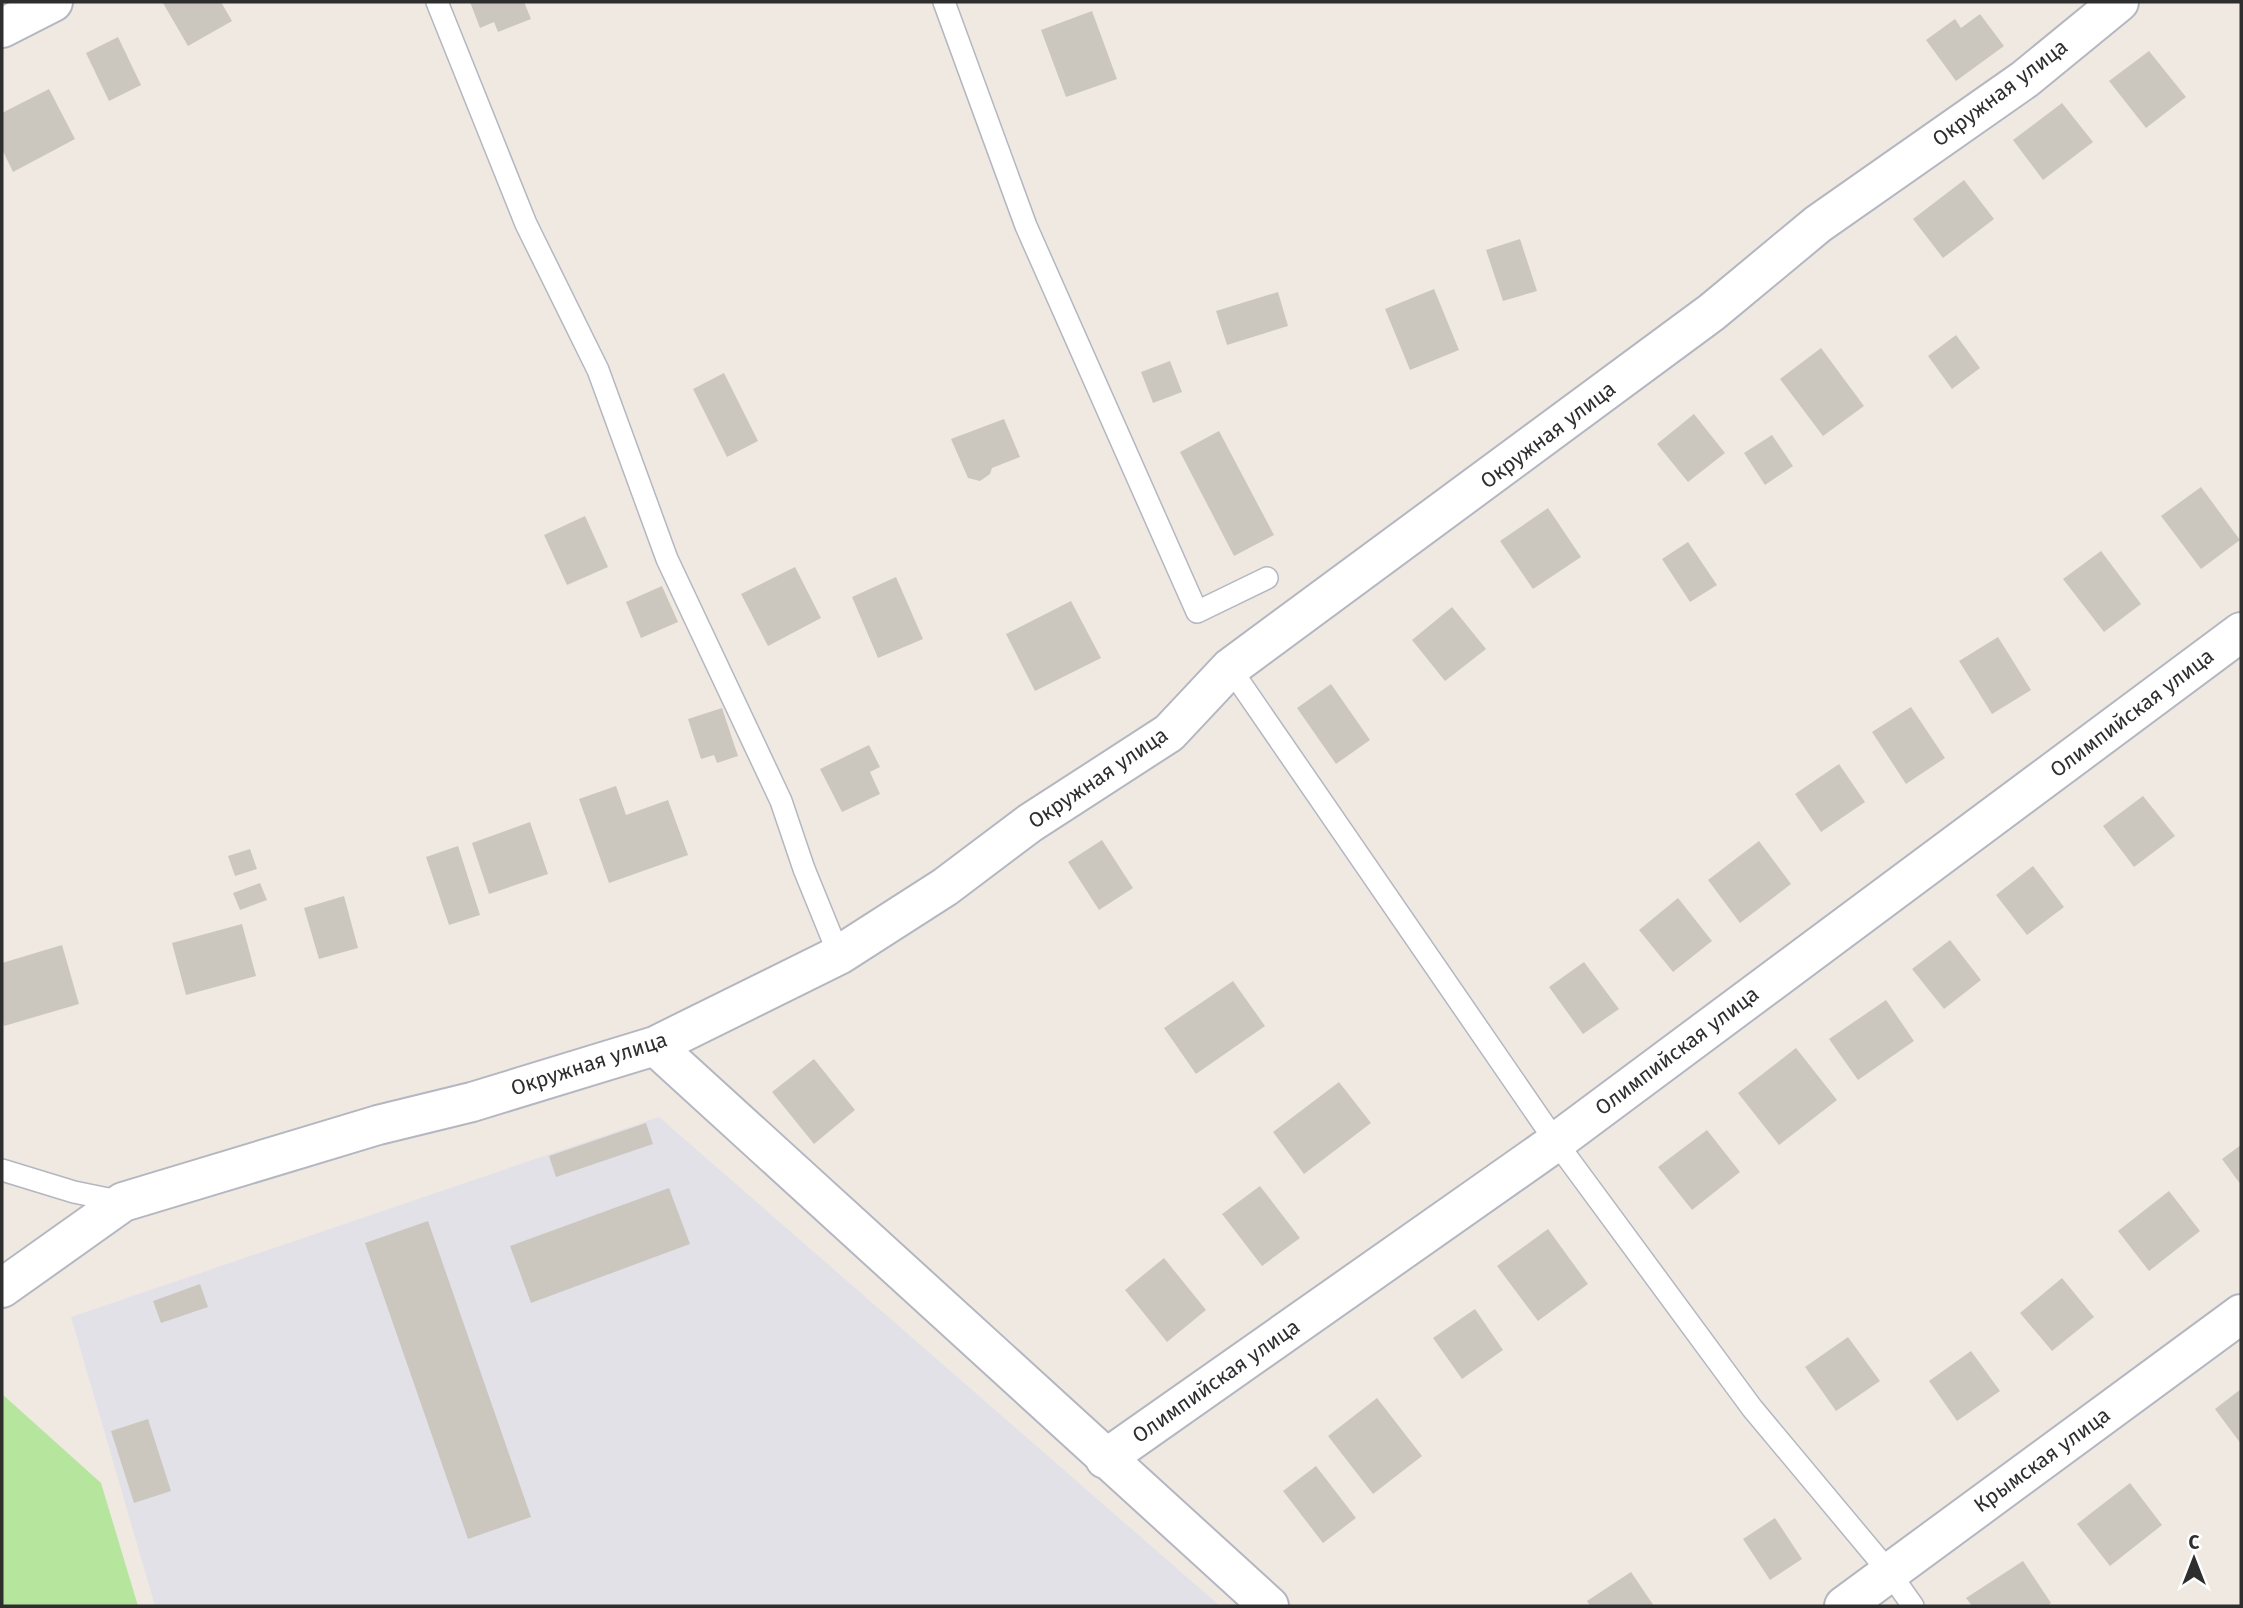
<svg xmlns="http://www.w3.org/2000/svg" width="2243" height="1608" font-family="'Fira Sans',sans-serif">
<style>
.industrial{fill:#e3e1e8}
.green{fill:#b6e59e}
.building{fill:#cbc7bf}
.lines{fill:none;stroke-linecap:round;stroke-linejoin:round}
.lane-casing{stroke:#b4b7c1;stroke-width:24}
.street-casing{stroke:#b4b7c1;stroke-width:42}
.lane{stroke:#fff;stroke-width:21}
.street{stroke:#fff;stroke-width:38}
.labels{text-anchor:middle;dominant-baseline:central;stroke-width:7;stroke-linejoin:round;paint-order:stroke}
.street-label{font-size:21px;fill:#2e2e2e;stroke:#fff}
</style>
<rect width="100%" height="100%" fill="#efe9e1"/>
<path class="industrial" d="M659,1117L1220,1606H155L71,1317Z"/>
<path class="green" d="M2,1394L101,1483L138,1606H2Z"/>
<path class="building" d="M165,2H221L232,21L188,46L163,3Z
M470,2H524L531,19L498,32L494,22L480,28Z
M1092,11L1117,79L1066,97L1041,30Z
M1980,14L2004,46L1956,81L1926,40L1955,19L1961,28Z
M118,37L141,85L109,101L86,53Z
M2149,51L2186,97L2146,128L2109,81Z
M49,89L75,139L13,172L2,149V113Z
M2062,103L2093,142L2043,180L2013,140Z
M1964,180L1994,219L1943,258L1913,219Z
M1520,239L1537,291L1503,301L1486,250Z
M1434,289L1459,350L1410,370L1385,309Z
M1278,292L1288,326L1227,345L1216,311Z
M1956,335L1980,368L1952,389L1928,356Z
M1821,348L1864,406L1823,436L1780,379Z
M1170,361L1182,392L1153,403L1141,372Z
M724,373L758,441L727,457L693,389Z
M1694,414L1725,453L1688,482L1657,444Z
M1004,419L1020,457L992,468L990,474L980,481L968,478L951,439Z
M1219,431L1274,535L1234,556L1180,452Z
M1772,435L1793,466L1765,485L1744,453Z
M2201,487L2240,540L2201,569L2161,516Z
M1548,508L1581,557L1533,589L1500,541Z
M585,516L608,567L567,585L544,535Z
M1688,542L1717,585L1690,602L1662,559Z
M2101,551L2141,604L2104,632L2063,579Z
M795,567L821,618L768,646L741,594Z
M896,577L923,639L878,658L852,597Z
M662,586L678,622L641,638L626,602Z
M1071,601L1101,658L1035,691L1006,634Z
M1452,607L1486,649L1445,681L1412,640Z
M1998,637L2031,690L1992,714L1959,661Z
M1331,684L1370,740L1336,764L1297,708Z
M1911,707L1945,758L1906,784L1872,732Z
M722,708L738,756L717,763L714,755L701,759L688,719Z
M869,745L880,767L870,772L880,794L842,812L820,769Z
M1839,764L1865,802L1821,832L1795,794Z
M616,786L626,815L668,800L688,855L609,883L579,799Z
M2143,796L2175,836L2134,867L2103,826Z
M530,822L548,874L489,894L472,843Z
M1102,840L1133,888L1099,910L1068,862Z
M1759,841L1791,884L1740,923L1708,880Z
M458,846L480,915L449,925L426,857Z
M250,849L257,869L235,876L228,856Z
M2033,866L2064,907L2027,935L1996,895Z
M260,883L267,900L240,910L233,893Z
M344,896L358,948L319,959L304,908Z
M1678,898L1712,941L1673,972L1639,930Z
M242,924L256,976L186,995L172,943Z
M1950,940L1981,980L1944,1009L1912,969Z
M62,945L79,1004L4,1026L2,1017V963Z
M1584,962L1619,1009L1583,1034L1549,987Z
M1233,981L1265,1026L1196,1074L1164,1028Z
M1886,1000L1914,1041L1858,1080L1829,1039Z
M1796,1048L1837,1100L1779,1145L1738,1093Z
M814,1059L855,1110L814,1144L772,1092Z
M1339,1082L1371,1123L1304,1174L1273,1132Z
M646,1123L653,1144L556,1177L549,1156Z
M1707,1130L1740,1172L1692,1210L1658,1167Z
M2241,1145V1185L2222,1159Z
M1260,1186L1300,1238L1262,1266L1222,1214Z
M669,1188L690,1244L531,1303L510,1246Z
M2169,1191L2200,1231L2149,1271L2118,1231Z
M428,1221L531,1517L468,1539L365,1243Z
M1548,1229L1588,1284L1538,1321L1497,1266Z
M1164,1258L1206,1310L1167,1342L1125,1290Z
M2062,1278L2094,1317L2052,1351L2020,1313Z
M200,1284L208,1307L161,1323L153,1301Z
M1475,1309L1503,1350L1462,1379L1433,1338Z
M1848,1337L1880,1381L1836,1411L1805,1367Z
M1971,1351L2000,1391L1957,1421L1929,1381Z
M2241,1389V1444L2215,1409Z
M1377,1398L1422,1456L1373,1494L1328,1436Z
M148,1419L171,1491L134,1503L111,1431Z
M1316,1466L1356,1518L1323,1543L1283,1491Z
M2130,1483L2162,1525L2110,1566L2077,1524Z
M1775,1518L1802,1559L1770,1580L1743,1539Z
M2023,1561L2051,1603L2047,1606H1972L1966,1598Z
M1631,1572L1654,1606H1590L1587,1601Z"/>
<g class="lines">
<g class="lane-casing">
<path id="lane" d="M437,2L526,224L598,370L667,559L781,801L804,869L839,955
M944,2L1026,226L1197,612L1267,578
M1230,668L1556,1142L1752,1408L1889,1572L1913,1606
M2,1170L74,1192L123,1202"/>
</g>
<g class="street-casing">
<path id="street" d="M2,28L53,2
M655,1046L1269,1606
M2,1288L123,1202L378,1125L472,1102L655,1046L839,955L945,887L1030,823L1169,733L1230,668L1712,312L1818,224L2025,79L2119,2
M1105,1459L1556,1142L2241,632
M1844,1606L2241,1314"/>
</g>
<use href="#lane" class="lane"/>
<use href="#street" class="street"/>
</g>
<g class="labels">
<g class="street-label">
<text transform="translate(2000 93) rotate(-37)">Окружная улица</text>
<text transform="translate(1548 435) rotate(-37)">Окружная улица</text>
<text transform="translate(2132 713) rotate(-37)">Олимпийская улица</text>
<text transform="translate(1098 778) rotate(-34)">Окружная улица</text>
<text transform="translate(1677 1051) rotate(-37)">Олимпийская улица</text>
<text transform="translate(589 1064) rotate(-18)">Окружная улица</text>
<text transform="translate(1216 1381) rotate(-35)">Олимпийская улица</text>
<text transform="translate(2042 1460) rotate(-36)">Крымская улица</text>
</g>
</g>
<rect width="2243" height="1608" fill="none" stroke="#2e2e2e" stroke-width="7"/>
<g transform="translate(2194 1559)" stroke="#ffffff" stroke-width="5" paint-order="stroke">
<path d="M0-5L12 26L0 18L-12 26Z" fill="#2e2e2e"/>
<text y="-10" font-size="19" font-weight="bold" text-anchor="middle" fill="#2e2e2e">С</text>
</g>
</svg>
